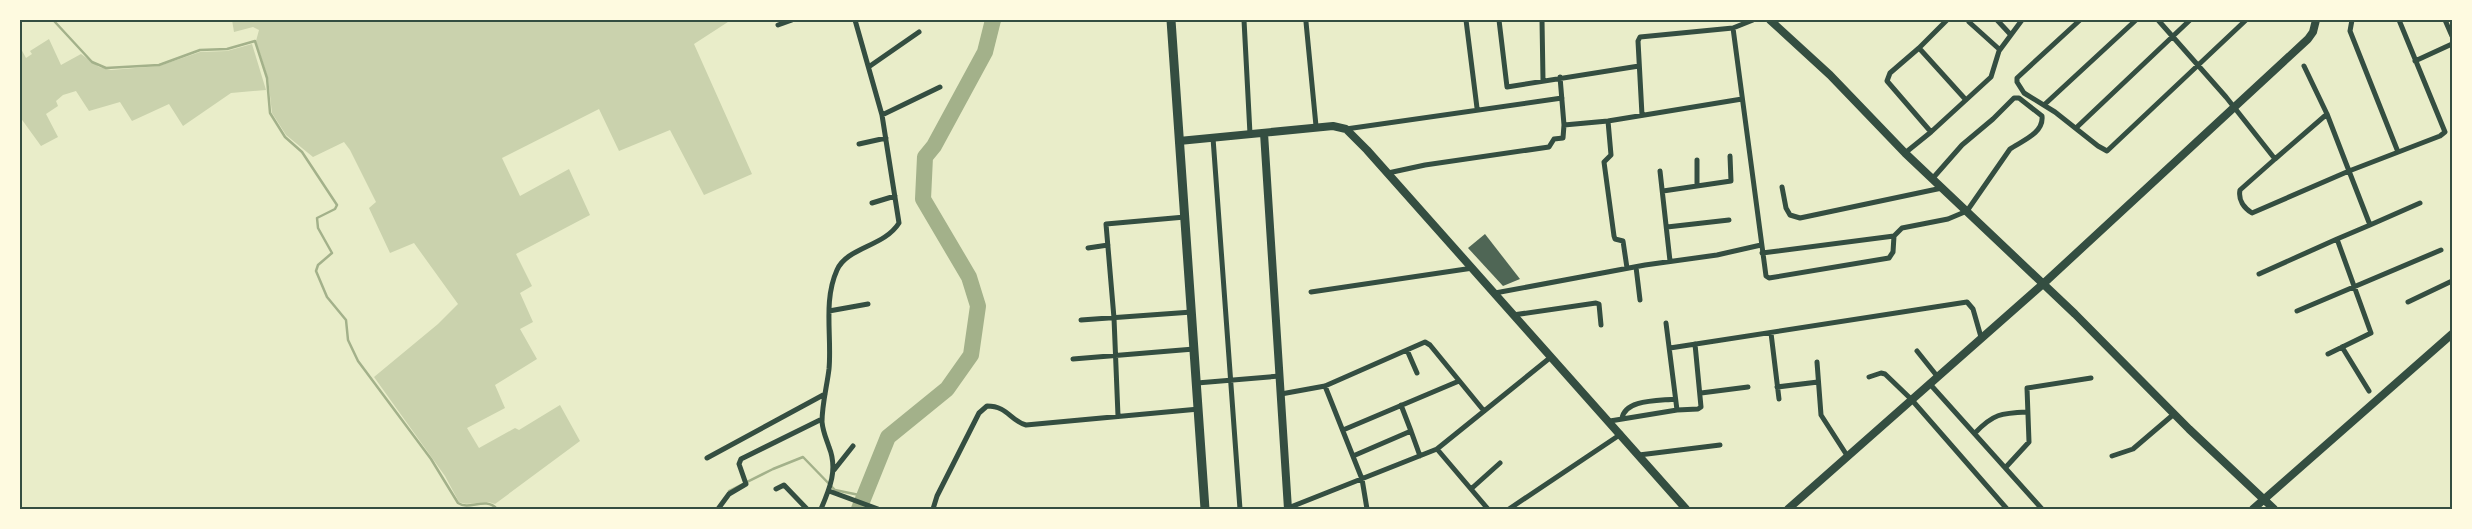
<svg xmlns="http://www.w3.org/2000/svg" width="2472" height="529" font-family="'Exo 2',sans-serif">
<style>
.green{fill:#cad2ad}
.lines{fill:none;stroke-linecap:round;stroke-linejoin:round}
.stream{stroke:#a3b18a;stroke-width:2.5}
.river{stroke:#a3b18a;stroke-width:16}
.building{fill:#4f6655}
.minor{stroke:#344e41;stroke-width:5}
.secondary{stroke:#344e41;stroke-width:8}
.primary{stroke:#344e41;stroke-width:9}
.neatline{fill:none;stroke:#344e41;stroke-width:2}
</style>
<rect width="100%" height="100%" fill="#e9edc9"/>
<path class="green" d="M232,20H731L694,44L752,174L704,195L670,130L619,151L599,109L502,158L520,196L569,169L590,215L516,254L532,286L520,293L533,322L520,329L537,359L495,385L505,408L467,428L479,448L515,428L519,430L560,405L580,441L495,504C483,499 470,507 459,502L445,476L374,377L438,324L458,304L414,243L390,253L369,208L376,202L350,150L344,142L313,157L286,135L272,113L268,78L256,41L259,30L253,27L234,32Z
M49,39L61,65L81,54L99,67L111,70L159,66L200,52L227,51L252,44L266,90L231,93L183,126L169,104L132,121L120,102L89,111L76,91L63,95L56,101L58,106L46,114L58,137L41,146L20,117V47L26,58L32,54L30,51Z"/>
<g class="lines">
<path class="stream" d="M55,22L92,62L106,68L159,65L200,50L227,49L255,41L267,78L270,113L285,137L302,152L337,205L335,209L317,218L318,228L332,253L318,265L316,271L327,297L346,320L348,340L358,361L431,459L458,503C470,511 485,496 497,509
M729,491L773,469L803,457L835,490L864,496"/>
<path class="river" d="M859,509L888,437L947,389L971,355L978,306L969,277L923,199L925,157L934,146L985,52L993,20"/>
</g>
<path class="building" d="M1485,234L1520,279L1503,286L1468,248Z"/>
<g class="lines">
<path class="minor" d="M1244,20L1250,134
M1466,20L1477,108
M1499,20L1507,87L1639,66
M1542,20L1543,80
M1997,20L2010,34
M2080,20L2017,78V82L2024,93L2055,112L2098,146L2107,151L2246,20
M2158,20L2226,97L2275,159L2327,114L2349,171L2440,136L2445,132L2399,20
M2352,20L2350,31L2398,152
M2445,20L2452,36
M1306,22L1316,126
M1969,22L1999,49
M778,25L792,20
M1733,28L1766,276L1769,278L1889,258L1893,252L1894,236L1902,228L1948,219L1967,211L2010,149C2022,141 2044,133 2042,116L2019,98H2014L1993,119L1962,145L1933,178
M1919,48L1947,20
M2415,61L2452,44
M870,66L919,32
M2304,66L2327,114
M1560,77L1564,125L1608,121L1742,99
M2044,105L2136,20
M882,115L940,87
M1642,115L1638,41L1640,37L1733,28L1753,20
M1608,121L1611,155L1604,162L1614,236L1615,239L1623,241L1627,268
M2076,128L2190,20
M1346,129L1562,98
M1931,132L1887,81L1890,73L1919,48L1966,100
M1213,138L1240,509
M859,144L886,138
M1905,153L1931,132L1991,77L1999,51L2022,20
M2275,159L2240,190C2238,200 2244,208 2252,213L2349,171L2370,225L2337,239L2371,333L2328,354
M1697,160V186
M1660,171L1670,261
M1388,173L1425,165L1549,147L1554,139L1563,138L1564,125
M1782,187L1786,208L1790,215L1800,218L1942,188
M1663,191L1731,181L1730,156
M872,203L895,196
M2370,225L2420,203
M1667,227L1729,220
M1088,248L1108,245
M1762,253L1894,236
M1636,267L1640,300
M2259,274L2337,239
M1311,292L1473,268
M1495,293L1645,265L1717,255L1761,245
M2408,302L2452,281
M829,311L868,304
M2297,311L2441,250
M1513,315L1596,303L1599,304L1601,325
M1081,320L1192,312
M1771,333L1779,399
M2342,347L2369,391
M1670,348L1967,302L1973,309L1981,337
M1407,350L1417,373
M1917,351L1937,376
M1073,359L1194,349
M1817,362L1821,415L1848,457
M1869,377L1881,373L1885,374L1911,399L2007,509
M1197,383L1280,376
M1929,383L2042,509
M1325,386L1362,479L1367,509
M1777,387L1818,382
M1701,393L1748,387
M1281,394L1325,386L1425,342L1430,345L1484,411
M1401,405L1411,431
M1677,410L1698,409L1701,407L1695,344
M1118,416L1114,318L1106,224L1185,217
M1622,419C1624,399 1660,401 1675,399
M1610,421L1677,410L1666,323
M1343,430L1459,381
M1975,433C1993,414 2001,413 2027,412
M1437,449L1488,509
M1639,455L1720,445
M1353,456L1411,431L1420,456
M2112,456L2133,449L2174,414
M707,458L825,394
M2006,467L2029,442L2027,388L2091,378
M834,470L853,446
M776,489L784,485L807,509
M1471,489L1500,463
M829,491L878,509
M1288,508L1437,449L1551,357
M718,509L729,494L746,484L739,464L741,459L822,419
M821,509C830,488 838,469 829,447C826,438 823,432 822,422C822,404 827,386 829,369C832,336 823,301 837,270C847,247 884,247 899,223L882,115L855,20
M933,509L937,496L979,413L987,406C1008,406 1010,421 1026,425L1199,409
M1509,509L1621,434"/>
<path class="secondary" d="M1770,20L1830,75L1905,153L2075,314L2189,429L2274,509
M1264,133L1288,509
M1179,141L1333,126L1346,129L1367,150L1686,509
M1788,509L2043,284L2308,39L2313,32L2316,20
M2253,509L2452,334"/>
<path class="primary" d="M1171,20L1205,509"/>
</g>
<rect width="2472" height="529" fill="none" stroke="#fefae0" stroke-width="42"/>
<rect x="21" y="21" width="2430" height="487" class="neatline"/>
</svg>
